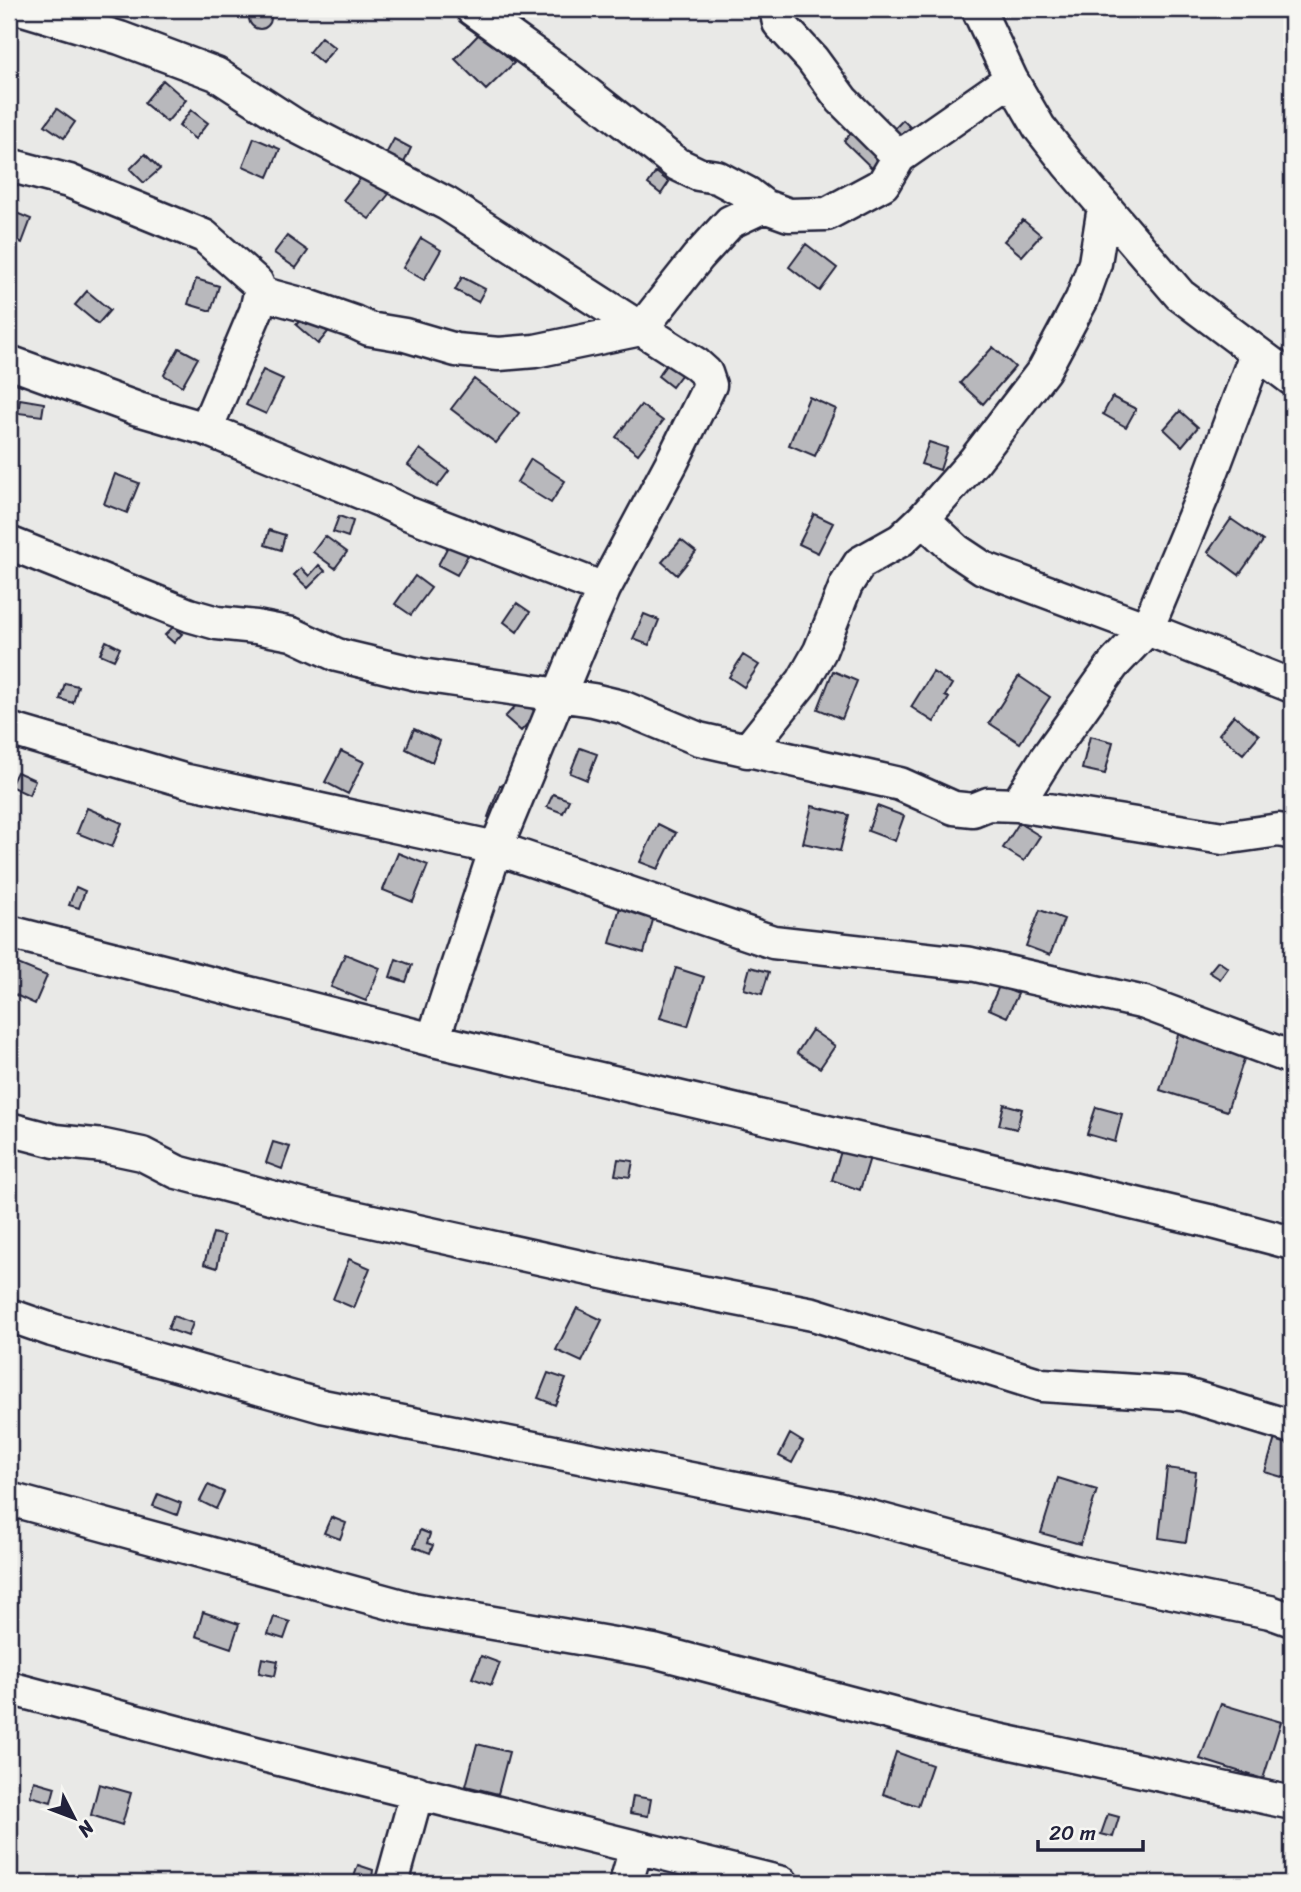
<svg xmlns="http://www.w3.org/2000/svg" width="1301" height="1892" font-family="Sriracha,sans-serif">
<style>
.building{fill:#b8b8bc;stroke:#22223b;stroke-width:2}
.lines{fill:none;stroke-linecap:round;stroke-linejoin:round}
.minor-casing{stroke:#22223b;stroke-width:37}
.minor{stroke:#f6f6f2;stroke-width:32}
</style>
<rect width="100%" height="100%" fill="#e9e9e7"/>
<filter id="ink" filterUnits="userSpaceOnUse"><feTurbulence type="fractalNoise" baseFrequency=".0143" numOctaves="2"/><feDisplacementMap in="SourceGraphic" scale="14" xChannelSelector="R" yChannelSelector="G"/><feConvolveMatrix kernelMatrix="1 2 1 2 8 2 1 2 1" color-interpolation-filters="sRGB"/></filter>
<g filter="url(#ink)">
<path class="building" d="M249 18a11 11 0 1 1 22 0a11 11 0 1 1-22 0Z
M481,32L514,63L486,90L455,59Z
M321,37L335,48L322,63L309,52Z
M163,80L186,100L167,122L144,103Z
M57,109L75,122L64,138L45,125Z
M191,110L208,123L195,139L179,126Z
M903,120L917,134L879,175L844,141L860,123L881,143Z
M254,138L280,149L268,177L243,166Z
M394,139L411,148L401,169L361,149L364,143L386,154Z
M145,154L160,169L144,183L130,169Z
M656,172L669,182L661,194L648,184Z
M364,174L389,194L369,219L343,200Z
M9,210L31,219L22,243L9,237Z
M1023,220L1041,235L1022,256L1004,241Z
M287,236L308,251L296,268L274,253Z
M421,238L441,250L424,280L403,268Z
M806,244L837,268L820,291L789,267Z
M462,277L485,289L478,302L455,290Z
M196,279L219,286L211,311L188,304Z
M87,291L110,310L98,324L75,305Z
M305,314L328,332L318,344L296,325Z
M993,347L1015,367L983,404L960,383Z
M179,348L198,358L182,386L164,375Z
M675,353L690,363L672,387L658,376Z
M263,370L283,379L266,414L246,405Z
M474,379L519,413L496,443L451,409Z
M809,397L836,409L815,456L789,445Z
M1112,397L1136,409L1126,427L1103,414Z
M20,399L44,403L42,416L18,413Z
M641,405L663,421L638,454L616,437Z
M1180,411L1198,427L1182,446L1164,429Z
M929,442L947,448L940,470L921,464Z
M420,449L449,471L437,487L408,465Z
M531,459L565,481L551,503L517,482Z
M115,474L139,483L127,513L104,504Z
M814,514L833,523L818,553L799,544Z
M339,516L353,521L348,537L333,532Z
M464,516L484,526L457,575L438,565Z
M1231,519L1263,541L1239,575L1208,552Z
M269,530L285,535L281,550L265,545Z
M325,536L347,552L335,568L313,552Z
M681,540L696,552L677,575L662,562Z
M319,565L325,571L308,588L294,575L301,568L309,576Z
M415,576L431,588L411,615L395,604Z
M517,603L530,612L517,632L504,622Z
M644,614L659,620L649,645L633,639Z
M173,627L182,634L174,643L165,635Z
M106,641L120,648L114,660L100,654Z
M743,655L759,665L744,687L729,677Z
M833,671L857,681L842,719L818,709Z
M933,672L952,684L945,696L949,698L934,722L911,707Z
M1019,676L1050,697L1020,743L989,723Z
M65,683L78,686L73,703L60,699Z
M521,700L537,713L521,731L505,717Z
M1234,715L1259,735L1243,754L1219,734Z
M414,729L440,741L432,762L406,749Z
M1090,736L1113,742L1105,774L1082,769Z
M580,748L597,754L587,780L570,773Z
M341,751L364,762L348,794L325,782Z
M17,772L35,780L29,795L10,786Z
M500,785L517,792L505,823L488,817Z
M553,794L569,800L563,813L547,807Z
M812,806L849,815L840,851L803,843Z
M877,806L904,816L895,841L868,831Z
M87,808L122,823L112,847L77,833Z
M1019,823L1040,836L1024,861L1003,848Z
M658,824L676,833L658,869L640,862Z
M398,853L428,865L413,902L383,890Z
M76,887L85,891L79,908L69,905Z
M622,900L656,909L644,953L610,943Z
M1040,910L1064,919L1050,955L1026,946Z
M345,954L380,968L366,1001L331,987Z
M396,959L412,965L406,982L390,977Z
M1218,961L1228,968L1220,979L1209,972Z
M13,962L47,976L35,1004L9,992V971Z
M750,967L769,972L762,994L744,989Z
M676,968L704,977L688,1026L660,1018Z
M999,986L1018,994L1007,1017L989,1009Z
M1180,1029L1247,1050L1227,1111L1160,1090Z
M812,1030L835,1046L820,1068L797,1053Z
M1004,1104L1022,1109L1017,1129L999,1125Z
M1096,1107L1122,1114L1115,1142L1087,1134Z
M848,1129L876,1138L860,1190L832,1180Z
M273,1142L290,1147L282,1169L266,1163Z
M618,1159L633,1161L630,1177L615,1175Z
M213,1233L224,1236L217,1268L204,1264Z
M349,1259L370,1268L354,1308L333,1299Z
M577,1308L602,1320L582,1362L556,1350Z
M173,1316L193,1323L188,1336L168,1329Z
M548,1373L566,1379L555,1405L538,1398Z
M1281,1418L1292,1422V1480L1265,1472Z
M790,1434L803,1442L792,1463L779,1456Z
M1167,1468L1196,1472L1186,1542L1159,1538Z
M1058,1478L1097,1490L1080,1544L1041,1533Z
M208,1485L224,1492L216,1509L200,1501Z
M158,1494L181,1503L177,1515L153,1506Z
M331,1517L346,1523L340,1539L324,1533Z
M420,1530L430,1534L427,1543L433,1545L430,1553L414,1547Z
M203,1612L239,1624L231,1648L196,1636Z
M274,1617L290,1622L284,1639L268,1634Z
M481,1656L500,1663L491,1685L472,1678Z
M262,1658L278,1661L275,1676L259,1673Z
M1221,1704L1281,1722L1263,1779L1200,1759Z
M477,1744L509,1752L498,1794L466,1786Z
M896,1752L932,1765L918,1806L883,1794Z
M34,1781L55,1787L51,1802L30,1796Z
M99,1784L131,1793L122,1825L91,1815Z
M633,1796L651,1799L648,1816L630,1813Z
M1108,1814L1119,1817L1113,1837L1101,1834Z
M358,1865L373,1870L372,1878H368L366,1883H352Z"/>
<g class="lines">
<g class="minor-casing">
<path id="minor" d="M23,9L120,38L216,74L296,126L447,204L696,364L706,373L710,385L672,462L604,589L583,637L496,848L433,1040
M472,9L561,73L677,164L698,174L717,177L747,193L764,206L789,215L827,214L883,184L899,157L1011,79
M776,9L779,23L812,59L842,100L899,157
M978,9L1011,79L1039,127L1067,163L1180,295L1292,379
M9,165L69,181L204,236L257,283L260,293L256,311L206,429
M260,293L308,306L354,322L369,329L405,335L456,350L499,354L535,351L641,329L698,257L730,222L764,206
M9,362L138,409L206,429L382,501L407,513L604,589
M923,519L956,550L983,568L1147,629L1292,686
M9,543L189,615L217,623L256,627L292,634L337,655L421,675L593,700L622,707L699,739L900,784L954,808L973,810L988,804L1017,805L1223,838L1279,830L1292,833
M9,729L187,781L496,848L773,942L971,964L1145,1003L1292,1058
M747,751L803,681L820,651L846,585L860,563L901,540L923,519L975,460L1044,370L1082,299L1095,263L1104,207
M1017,805L1047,757L1113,665L1147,629L1203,495L1256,354
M9,932L433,1040L1209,1221L1292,1243
M9,1129L55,1141L104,1146L142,1154L177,1172L308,1207L644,1281L813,1314L1042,1385L1183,1394L1292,1427
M9,1315L52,1330L322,1406L837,1508L1075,1572L1270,1612L1292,1620
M9,1499L413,1609L654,1651L956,1731L1292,1803
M9,1688L255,1753L782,1883
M392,1883L417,1792
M626,1883L636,1848"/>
</g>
<use href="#minor" class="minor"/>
</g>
</g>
<rect width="1301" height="1892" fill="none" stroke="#f6f6f2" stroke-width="35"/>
<rect x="18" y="18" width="1266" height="1857" fill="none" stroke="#22223b" stroke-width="2.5" filter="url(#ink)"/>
<g transform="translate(74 1818) rotate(132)" stroke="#f6f6f2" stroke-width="5" paint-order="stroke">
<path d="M0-5L12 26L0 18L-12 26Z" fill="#22223b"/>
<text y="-10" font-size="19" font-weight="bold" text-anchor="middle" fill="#22223b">N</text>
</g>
<path d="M1038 1840v10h105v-10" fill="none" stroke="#22223b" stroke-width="3.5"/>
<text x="1049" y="1840" font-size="21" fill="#22223b" stroke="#f6f6f2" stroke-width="5" paint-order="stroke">20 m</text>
</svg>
